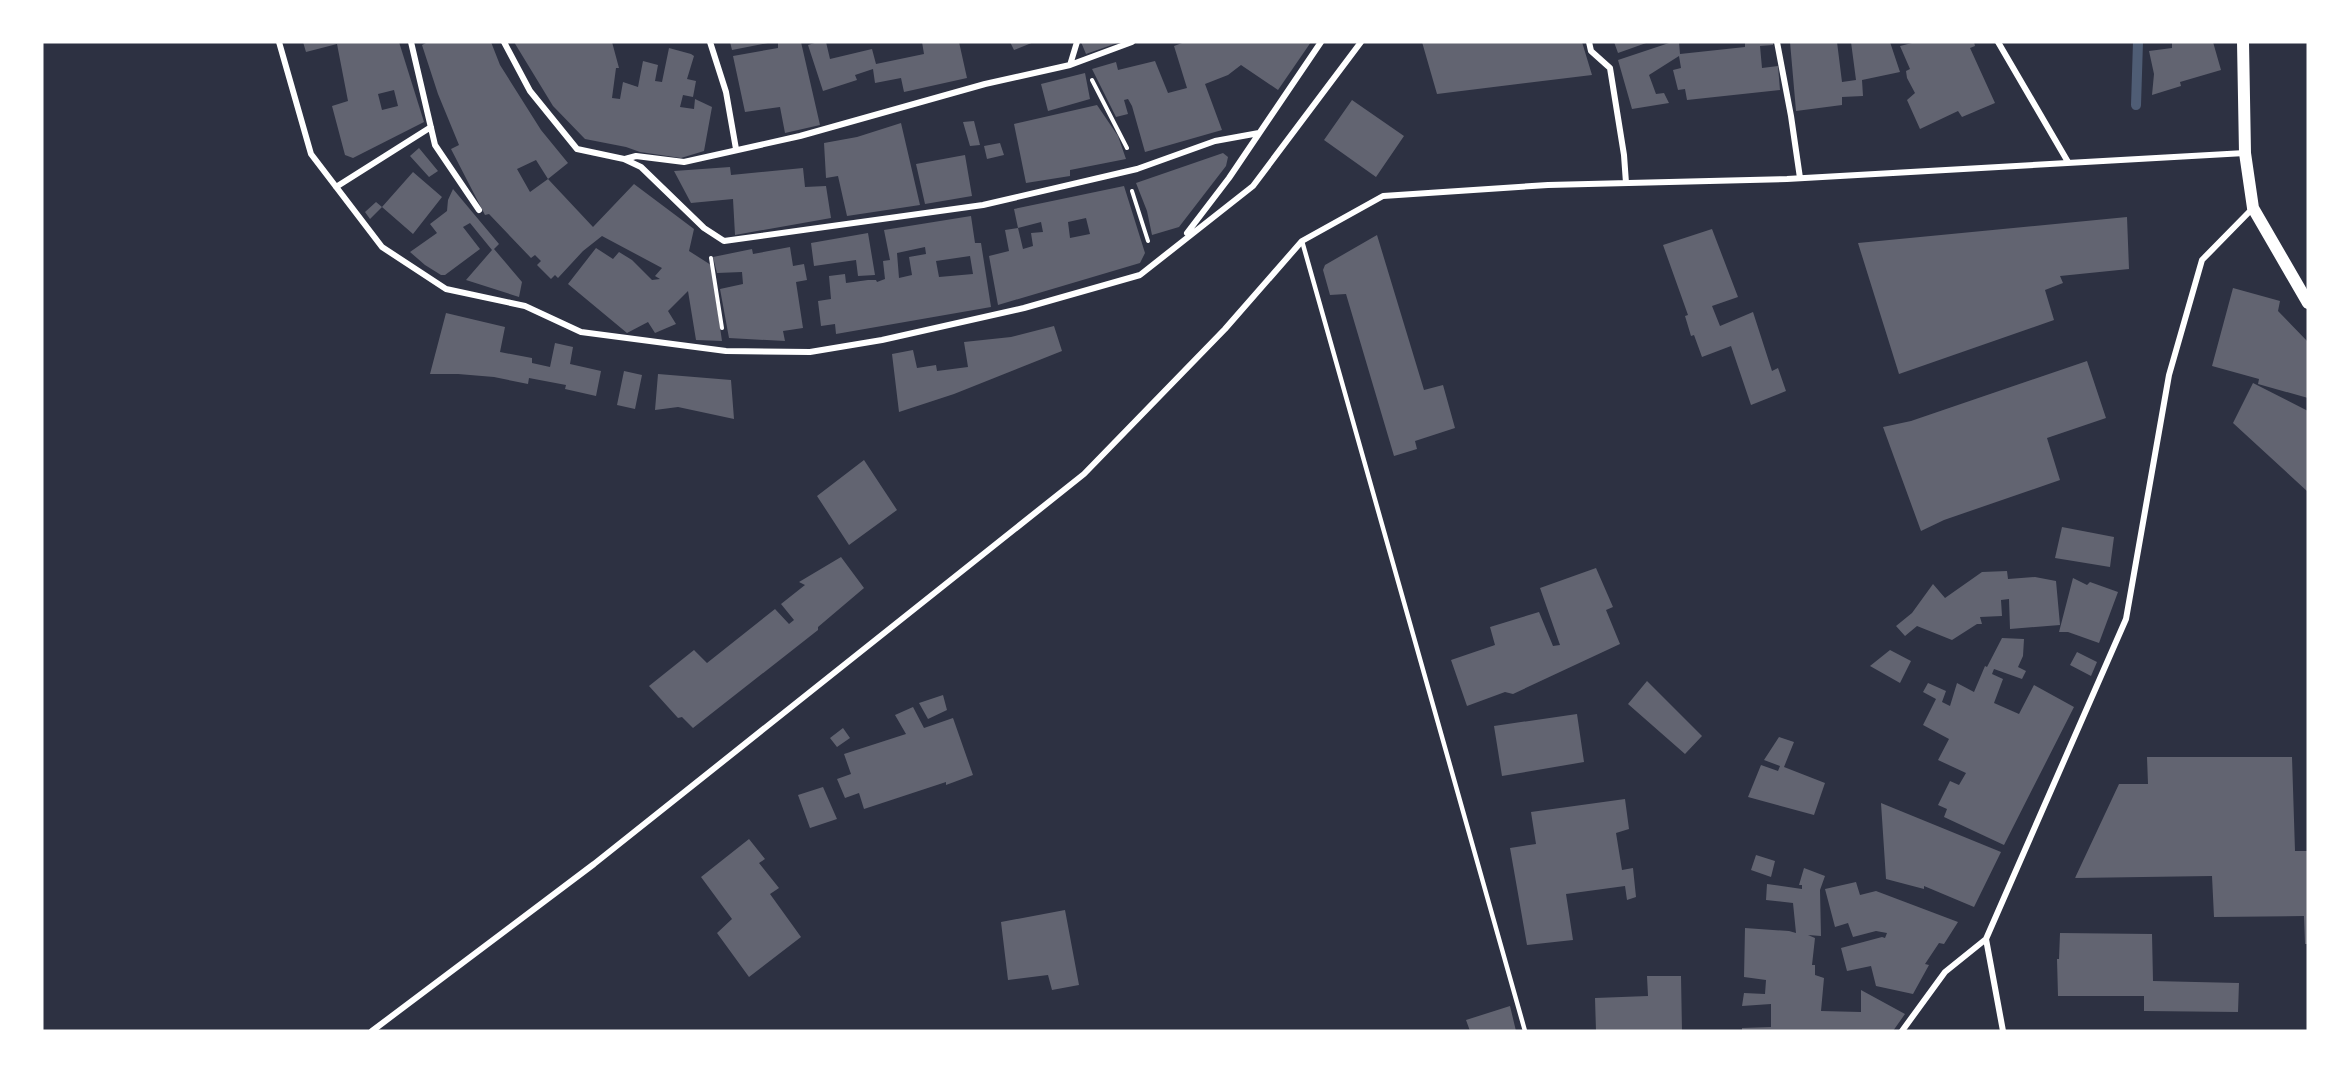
<svg xmlns="http://www.w3.org/2000/svg" width="2350" height="1073" font-family="'DM Sans',sans-serif">
<style>
.lines{fill:none;stroke-linecap:round;stroke-linejoin:round}
.stream{stroke:#4f5d75;stroke-width:10}
.building{fill:#626471;fill-rule:evenodd}
.path{stroke:#fff;stroke-width:4}
.service{stroke:#fff;stroke-width:4.5}
.minor{stroke:#fff;stroke-width:6}
.secondary{stroke:#fff;stroke-width:12}
</style>
<rect width="100%" height="100%" fill="#2d3142"/>
<g class="lines">
<path class="stream" d="M2136,105L2138,42"/>
</g>
<path class="building" d="M303,42H399L424,122L353,158L345,155L332,106L348,101L337,44L306,52ZM394,90L398,106L382,110L378,94Z
M428,42H491L500,65L541,130L568,163L548,179L536,160L517,169L530,192L548,179L593,227L634,184L694,229L689,251L711,265L722,341L696,340L688,291L668,311L676,324L655,333L648,322L627,333L568,284L596,248L613,259L619,252L632,260L652,280L660,279L655,276L662,268L602,236L583,251L558,278L555,275L551,279L537,265L541,261L535,255L531,258L489,214L485,215L451,149L459,145L438,94L422,45Z
M514,42H612L619,68H616L612,98L620,99L623,82L638,87L643,61L658,65L655,81L662,82L669,48L691,54L694,56L687,79L696,81L693,97L683,95L680,107L694,109L695,99L712,107L704,151L681,158L640,152L626,147L585,139L553,106Z
M730,42H768V43L732,50Z
M778,42H801L820,125L785,133L780,107L745,112L733,56L778,48Z
M818,42H826L830,59L872,49L876,64L924,54L922,42H959L967,78L904,92L901,78L875,83L873,69L855,75L857,80L823,91L808,45Z
M1010,42H1034L1014,50Z
M1081,42H1120L1086,54Z
M1185,42H1311L1278,90L1241,65L1228,75L1205,84L1222,130L1145,152L1132,106L1128,99L1124,100L1128,114L1116,117L1092,69L1116,62L1118,70L1155,61L1168,93L1187,88L1174,46Z
M1422,42H1582L1592,75L1437,94Z
M1614,42H1649L1618,53Z
M1672,42H1679L1680,54L1745,47V42H1773V45L1760,46L1762,68L1778,66L1780,90L1687,100L1685,89L1678,90L1673,70L1681,68L1679,56L1649,75L1656,94L1664,93L1669,103L1632,109L1618,60Z
M1790,42H1837L1842,82L1856,80L1851,42H1890L1900,72L1862,80L1863,96L1842,97V105L1796,111Z
M1916,42H1974L1975,46L1970,48L1995,103L1962,117L1958,111L1920,129L1907,100L1915,93L1907,78L1906,71L1910,69L1900,46Z
M2172,42H2213L2221,70L2180,82L2181,86L2152,95L2154,74L2149,51L2172,48Z
M1085,73L1090,99L1048,111L1041,84Z
M1352,100L1404,136L1376,177L1324,140Z
M1097,105L1118,136L1126,159L1070,170V176L1026,183L1014,124Z
M974,121L980,145L970,146L963,122Z
M901,123L920,205L847,216L838,176L826,178L824,143L857,137Z
M1000,143L1004,155L987,159L984,146Z
M419,148L438,171L429,177L410,156Z
M1223,153L1228,157L1226,166L1179,227L1152,235L1147,211L1136,183Z
M965,155L972,196L925,204L916,164Z
M730,167L731,175L803,168L805,187L826,186L831,218L735,235L733,199L691,203L674,171Z
M413,172L442,197L413,234L382,207Z
M1124,186L1145,253L1140,263L998,305L989,256L1009,251L1005,230L1018,228L1023,249L1033,246L1031,233L1043,232L1041,222L1018,228L1014,209ZM1086,218L1090,234L1070,238L1068,222Z
M453,189L499,244L494,249L522,282L519,297L466,280L492,250L470,223L463,227L480,249L445,275H441L425,265L410,252L437,233L430,224L447,211L448,200Z
M376,202L382,207L370,219L365,212Z
M971,216L975,243H981L991,307L836,334L835,324L821,326L818,301L831,299L829,276L845,274L846,283L868,280H876L877,282L885,279L883,261L890,260L884,230ZM925,247L926,254L909,257L912,275L899,278L897,253ZM970,256L973,274L939,277L936,261Z
M2127,217L2129,269L2060,276L2063,283L2045,290L2054,320L1899,374L1858,243Z
M1712,229L1738,297L1712,306L1720,326L1753,312L1772,371L1778,368L1786,391L1751,405L1731,346L1702,357L1694,335L1691,336L1685,316L1688,315L1663,245Z
M868,233L875,275L858,276L856,260L814,266L811,243Z
M1377,235L1424,390L1443,385L1455,428L1415,441L1417,449L1394,456L1346,294L1330,295L1323,270L1325,265Z
M790,247L793,266L804,264L807,280L796,282L803,328L783,331L785,341L729,338L720,289L743,284L742,272L717,273L713,257L752,249L753,254Z
M2233,288L2280,301L2278,311L2308,342V398L2258,384L2259,379L2212,366Z
M446,313L505,327L500,352L532,358V363L550,367L555,343L573,347L570,364L601,371L596,396L565,389L566,385L529,378L528,384L494,377L458,374H430Z
M1054,326L1062,351L954,394L899,412L892,354L913,350L917,368L936,365L937,371L968,367L964,342L1011,337Z
M2087,361L2106,418L2047,438L2060,480L1944,520L1921,531L1883,427L1911,421Z
M624,371L642,375L635,409L617,405Z
M658,374L731,380L734,419L678,407L655,410Z
M2253,383L2308,411V492L2233,423Z
M864,460L897,510L849,545L817,496Z
M2062,527L2114,537L2110,567L2055,558Z
M841,557L864,588L818,627V630L693,728L682,717L678,718L649,686L694,650L707,663L775,609L789,624L794,620L781,604L805,585L799,582Z
M1596,568L1613,607L1606,610L1620,644L1513,694L1505,692L1467,706L1451,660L1495,645L1490,627L1539,612L1553,646L1560,645L1540,588Z
M2007,571L2008,579L2035,577L2056,581L2060,625L2010,629L2009,599L2001,600L2002,616L1980,617L1982,624H1977L1952,640L1917,626L1905,636L1896,626L1912,613L1933,584L1945,598L1982,572Z
M2073,578L2087,585L2090,582L2118,592L2099,643L2068,632H2059Z
M2002,638L2024,639L2023,656L2018,667L2026,671L2022,679L1994,669L1992,674L2003,679L1994,703L2019,714L2034,685L2074,707L2004,845L1944,817L1947,809L1938,805L1950,781L1959,785L1966,773L1938,760L1949,739L1923,725L1936,699L1923,692L1928,683L1946,691L1942,702L1950,706L1957,683L1974,692L1985,666L1987,667Z
M1890,650L1911,661L1900,683L1870,666Z
M2077,652L2097,662L2091,676L2070,665Z
M1647,681L1702,736L1685,754L1628,704Z
M943,695L947,710L928,719L919,703Z
M913,707L924,728L953,718L973,775L946,785V782L864,809L859,793L845,798L837,779L851,774L844,754L906,734L895,715Z
M1577,714L1584,762L1502,776L1494,726Z
M843,728L850,738L837,747L830,738Z
M1779,737L1794,742L1784,767L1825,783L1814,815L1748,797L1761,765L1778,771L1780,766L1764,760Z
M2147,757H2292L2295,851H2308V944H2305L2304,916L2214,917L2212,876L2075,878L2119,784H2148Z
M823,787L837,819L810,828L798,795Z
M1625,799L1629,829L1616,833L1622,870L1633,868L1636,897L1627,900L1625,886L1566,894L1573,940L1527,945L1510,848L1536,844L1531,812Z
M1881,803L2001,852L1974,907L1924,886V889L1886,879Z
M749,839L765,859L759,863L779,888L770,894L801,937L749,977L717,933L732,919L701,877Z
M1756,855L1775,861L1771,877L1751,870Z
M1804,868L1825,876L1820,890L1821,936L1808,935L1815,938L1812,965H1815V975L1824,978L1821,1011L1861,1012V990L1905,1014L1893,1031H1742V1028L1771,1027V1004L1742,1006L1744,993L1765,994L1766,980L1744,977L1745,928L1789,931L1796,933L1793,903L1766,900L1767,884L1802,889V885H1799Z
M1856,882L1860,895L1876,891L1958,922L1944,944L1939,943L1925,964L1929,965L1913,994L1876,986L1871,966L1847,971L1841,948L1882,937L1885,938L1887,933L1876,931L1853,937L1848,923L1835,927L1825,889Z
M1065,910L1079,985L1052,990L1048,975L1008,980L1001,922Z
M2060,933L2152,934L2153,981L2239,983L2238,1012L2144,1011V996H2058L2057,959H2059Z
M1647,976H1681L1682,1031H1596L1595,998L1648,996Z
M1510,1006L1516,1031H1470L1466,1020Z"/>
<g class="lines">
<path class="path" d="M1092,80L1127,148
M1132,191L1148,241
M711,258L722,328"/>
<path class="service" d="M1302,241L1525,1031"/>
<path class="minor" d="M279,42L311,154L382,247L446,289L525,306L581,332L726,351L810,352L882,340L1024,308L1140,275L1253,186L1361,42
M411,42L435,145L479,210
M504,42L530,91L577,149L624,159L641,167L704,228L724,241L983,205L1137,169L1215,141L1259,133
M710,42L726,92L736,149
M1589,42L1591,51L1610,68L1624,155L1626,183
M1777,42L1791,116L1800,178
M1998,42L2068,162
M1070,65L1077,42
M625,159L636,156L684,162L800,136L985,84L1070,65L1132,42
M336,187L431,127
M1187,233L1229,178L1321,42
M372,1031L594,864L1084,474L1225,329L1302,241L1383,196L1548,185L1787,179L2245,153
M1902,1031L1945,972L1986,939
M2003,1031L1986,939L2126,619L2169,375L2202,260L2253,208"/>
<path class="secondary" d="M2243,42L2245,153L2253,208L2308,303"/>
</g>
<rect width="2350" height="1073" fill="none" stroke="#ffffff" stroke-width="87"/>
</svg>
